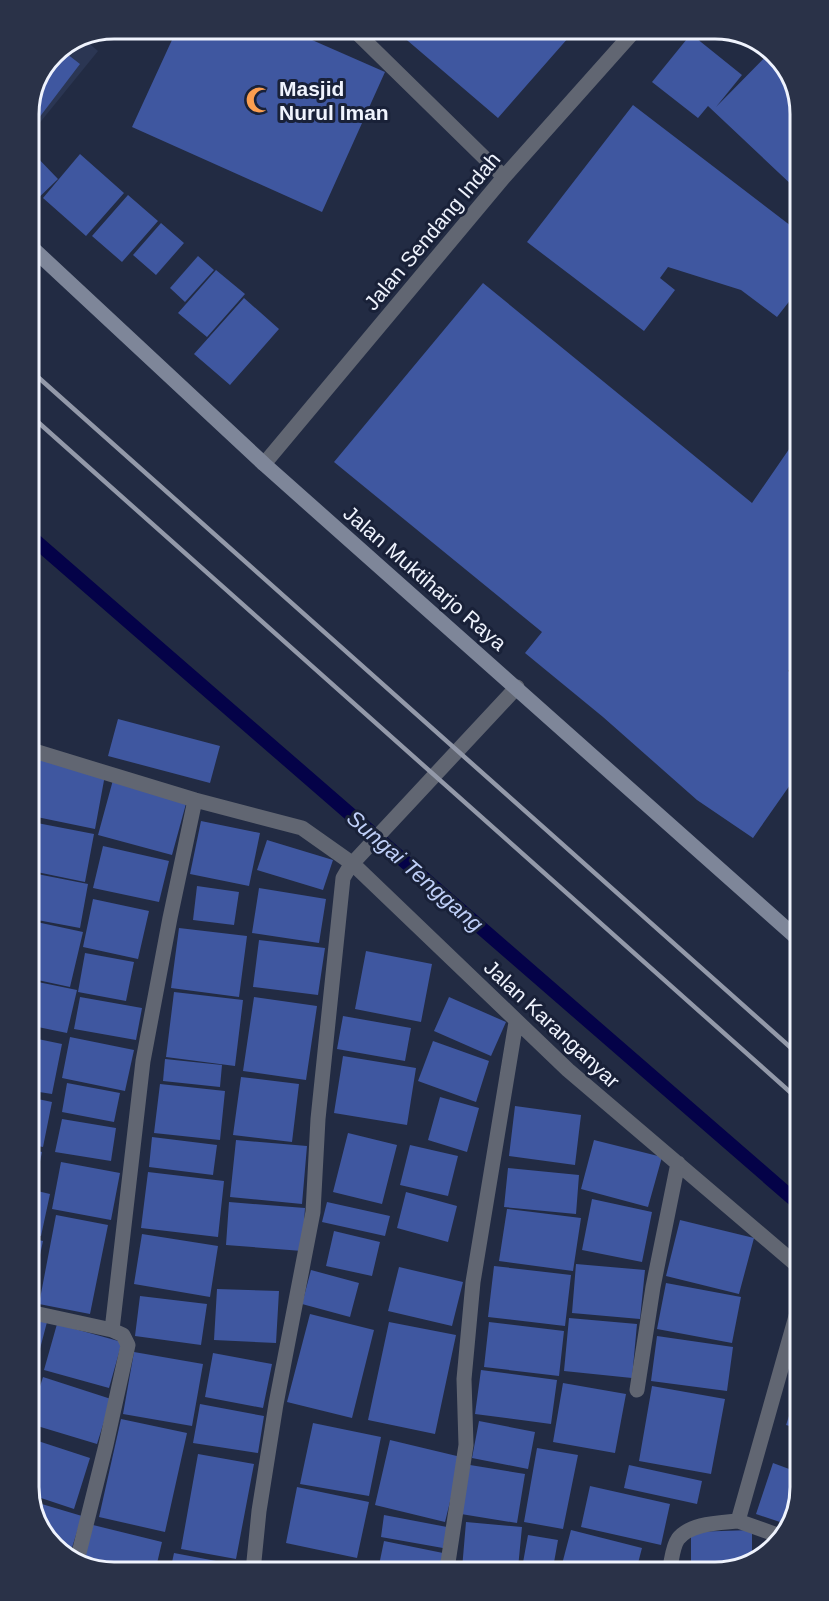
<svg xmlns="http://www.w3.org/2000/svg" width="829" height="1601" font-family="Arial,sans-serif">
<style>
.built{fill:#2b3653}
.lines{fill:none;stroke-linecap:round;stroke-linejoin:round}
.stream{stroke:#040248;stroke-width:14}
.building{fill:#3f57a0}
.street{stroke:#616672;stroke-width:15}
.secondary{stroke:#7e8699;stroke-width:15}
.rail{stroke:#9399a9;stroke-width:4.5}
.labels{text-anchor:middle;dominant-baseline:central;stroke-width:6;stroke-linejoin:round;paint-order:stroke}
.poi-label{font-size:21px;font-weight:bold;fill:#eff3fd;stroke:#192138;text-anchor:start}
.street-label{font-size:21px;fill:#eff3fd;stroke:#192138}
.water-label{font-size:22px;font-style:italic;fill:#bfcff8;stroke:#192138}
.rim{fill:none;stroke:#eff3fd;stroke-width:3}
</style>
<rect width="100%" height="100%" fill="#222b43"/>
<path class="built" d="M85,40L98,51L29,136V109L54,53Z"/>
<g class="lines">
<path class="stream" d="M31,537L799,1204"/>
</g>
<path class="building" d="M177,29H287L385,72L322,212L132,127Z
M394,29H576L498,118Z
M691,34L742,75L716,107L771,51L794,82L795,188L708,106L698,118L652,82Z
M62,50L80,64L29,131V109L54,53Z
M633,105L795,229V294L777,317L741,290L668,267L660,278L675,290L644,331L527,242Z
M32,152L58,179L29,207V155Z
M80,154L124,193L86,236L43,198Z
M128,195L158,221L122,262L92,236Z
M161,223L184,243L156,275L133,255Z
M198,256L214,270L185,302L170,288Z
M216,270L245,294L207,337L178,313Z
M483,283L752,503L796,439L797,659L788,671L797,677V775L753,838L697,800L603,717L525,653L542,632L334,462Z
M244,298L279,329L230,385L194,354Z
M31,686L38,687L32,710H31Z
M118,719L220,746L210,783L108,756Z
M39,755L105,775L95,829L32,816V791Z
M113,780L187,800L172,855L98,835Z
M201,821L260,833L249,886L190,874Z
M32,822L94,834L85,882L32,871Z
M267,840L333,860L323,890L257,870Z
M103,846L169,861L159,902L93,888Z
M32,873L88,884L80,928L32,919Z
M197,886L239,892L234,925L193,920Z
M259,888L326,899L319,943L252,933Z
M93,899L149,911L138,959L83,947Z
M32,921L83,932L70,987L33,979Z
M179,928L247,936L239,997L171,988Z
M259,940L325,948L318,995L253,987Z
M366,951L432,964L421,1022L355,1009Z
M85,953L134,962L126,1001L78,992Z
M33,981L77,990L67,1033L33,1026Z
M174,992L243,1000L235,1066L166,1057Z
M80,997L142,1008L136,1040L74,1029Z
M254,997L317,1006L306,1080L243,1071Z
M449,997L506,1022L491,1056L434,1031Z
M343,1016L411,1028L405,1061L337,1049Z
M70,1037L134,1050L125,1091L62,1078Z
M33,1038L62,1044L52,1094L33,1091Z
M433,1041L489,1061L476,1102L418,1081Z
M343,1056L416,1068L407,1125L334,1113Z
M165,1059L222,1065L220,1087L163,1081Z
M241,1077L299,1084L292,1142L233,1135Z
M67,1083L120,1093L114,1122L62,1112Z
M160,1084L225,1091L220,1140L154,1133Z
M440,1097L479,1108L467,1152L428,1140Z
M33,1098L52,1102L43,1147L33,1145Z
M515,1106L581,1115L575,1165L509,1156Z
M62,1119L116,1128L111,1161L55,1152Z
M348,1133L397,1145L382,1204L333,1192Z
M152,1137L217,1145L213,1175L149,1167Z
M236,1140L307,1146L302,1204L230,1197Z
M594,1140L662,1157L648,1207L581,1189Z
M410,1145L458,1156L448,1196L400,1185Z
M33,1150L42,1152L34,1190H33Z
M61,1162L120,1173L111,1220L52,1209Z
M508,1168L579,1175L576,1214L504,1207Z
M148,1172L224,1181L218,1237L141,1228Z
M33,1190L50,1194L41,1236L34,1235Z
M406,1192L457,1206L448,1242L397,1228Z
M592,1199L652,1212L642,1262L582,1250Z
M229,1202L305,1208L302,1251L226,1245Z
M327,1202L390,1216L385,1236L322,1222Z
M507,1209L581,1218L573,1271L499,1261Z
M56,1215L108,1225L90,1314L39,1304Z
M680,1220L754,1238L739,1294L666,1276Z
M334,1231L380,1242L372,1276L326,1266Z
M142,1234L218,1246L210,1297L134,1284Z
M34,1239L43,1241L35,1278H34Z
M576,1264L645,1270L640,1319L572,1313Z
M494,1266L571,1275L565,1326L488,1317Z
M399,1267L463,1282L452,1326L388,1311Z
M311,1270L359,1283L350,1317L302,1304Z
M666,1283L741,1297L732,1343L657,1329Z
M217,1289L279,1291L276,1343L214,1340Z
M140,1296L207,1304L201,1345L135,1336Z
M310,1314L374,1330L352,1418L287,1402Z
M569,1318L637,1324L632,1378L564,1371Z
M34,1319L47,1322L35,1368H34Z
M389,1322L456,1335L435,1434L368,1420Z
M489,1322L564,1331L559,1376L484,1367Z
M57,1324L122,1342L109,1388L44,1370Z
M657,1336L733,1347L727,1391L651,1381Z
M134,1352L203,1364L192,1426L123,1414Z
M213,1353L272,1364L263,1408L205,1397Z
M481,1370L557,1380L551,1424L475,1414Z
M43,1377L111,1399L97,1444L34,1425V1405Z
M563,1383L626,1394L615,1453L553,1442Z
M652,1386L725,1399L711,1474L639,1461Z
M798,1389L800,1390V1429L786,1425Z
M200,1404L264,1416L258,1453L193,1443Z
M121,1419L187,1433L165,1532L99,1517Z
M479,1421L535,1432L528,1469L472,1458Z
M313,1423L381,1437L369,1496L300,1484Z
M35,1440L90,1458L74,1509L35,1496Z
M390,1440L461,1457L445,1522L375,1505Z
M537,1448L578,1455L563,1529L524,1522Z
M198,1454L254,1464L236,1559L181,1549Z
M773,1463L800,1473V1487L789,1525L756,1514Z
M470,1465L525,1474L517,1523L461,1514Z
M629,1465L702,1481L697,1504L624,1488Z
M590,1486L670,1504L661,1545L581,1527Z
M297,1487L369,1502L357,1558L286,1543Z
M35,1502L82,1516L69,1557L62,1555L35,1519Z
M384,1515L447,1527L443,1548L381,1537Z
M466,1522L522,1527L518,1568L462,1569Z
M93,1525L162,1542L155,1572H108L83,1563Z
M571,1530L642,1548L637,1567L561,1568Z
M752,1530V1562L747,1566L691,1567V1532Z
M528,1535L558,1540L553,1568H522Z
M384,1541L443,1553L439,1569L378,1570Z
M174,1553L237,1565L236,1571L170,1572Z"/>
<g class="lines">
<path class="street" d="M353,29L504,177
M264,464L504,177L636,29
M31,750L195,800L302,828L353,864L568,1070L799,1267
M34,1313L112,1330L123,1335L128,1345L106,1445L77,1561
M112,1330L143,1061L170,918L195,800
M637,1390L653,1287L678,1163
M738,1521L783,1537
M670,1567C672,1558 673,1546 678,1539C690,1523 720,1523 738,1521L800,1302
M447,1569L466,1445L464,1379L473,1282L516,1022
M253,1571L259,1511L276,1404L313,1212L318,1119L343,878L350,866L517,687"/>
<path class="secondary" d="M29,245L264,464L798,939"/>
<path class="rail" d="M30,370L799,1055
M30,415L799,1100"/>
</g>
<defs>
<g id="mosque-bare" transform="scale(2.07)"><path d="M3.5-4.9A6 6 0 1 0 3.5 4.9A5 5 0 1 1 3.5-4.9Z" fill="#fb9e50" stroke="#192138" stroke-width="2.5" paint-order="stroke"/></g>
</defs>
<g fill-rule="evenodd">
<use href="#mosque-bare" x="259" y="100"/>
</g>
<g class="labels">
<g class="poi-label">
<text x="279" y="88">Masjid<tspan x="279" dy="24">Nurul Iman</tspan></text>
</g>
<g class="street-label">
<text transform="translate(432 231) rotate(-50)">Jalan Sendang Indah</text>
<text transform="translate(425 578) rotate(41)">Jalan Muktiharjo Raya</text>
<text transform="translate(552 1024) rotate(43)">Jalan Karanganyar</text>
</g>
<g class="water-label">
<text transform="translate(415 871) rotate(41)">Sungai Tenggang</text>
</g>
</g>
<path d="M0 0H829V1601H0ZM114 39H715A75 75 0 0 1 790 114V1487A75 75 0 0 1 715 1562H114A75 75 0 0 1 39 1487V114A75 75 0 0 1 114 39Z" fill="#2a3248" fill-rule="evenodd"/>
<path class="rim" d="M114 39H715A75 75 0 0 1 790 114V1487A75 75 0 0 1 715 1562H114A75 75 0 0 1 39 1487V114A75 75 0 0 1 114 39Z"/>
</svg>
